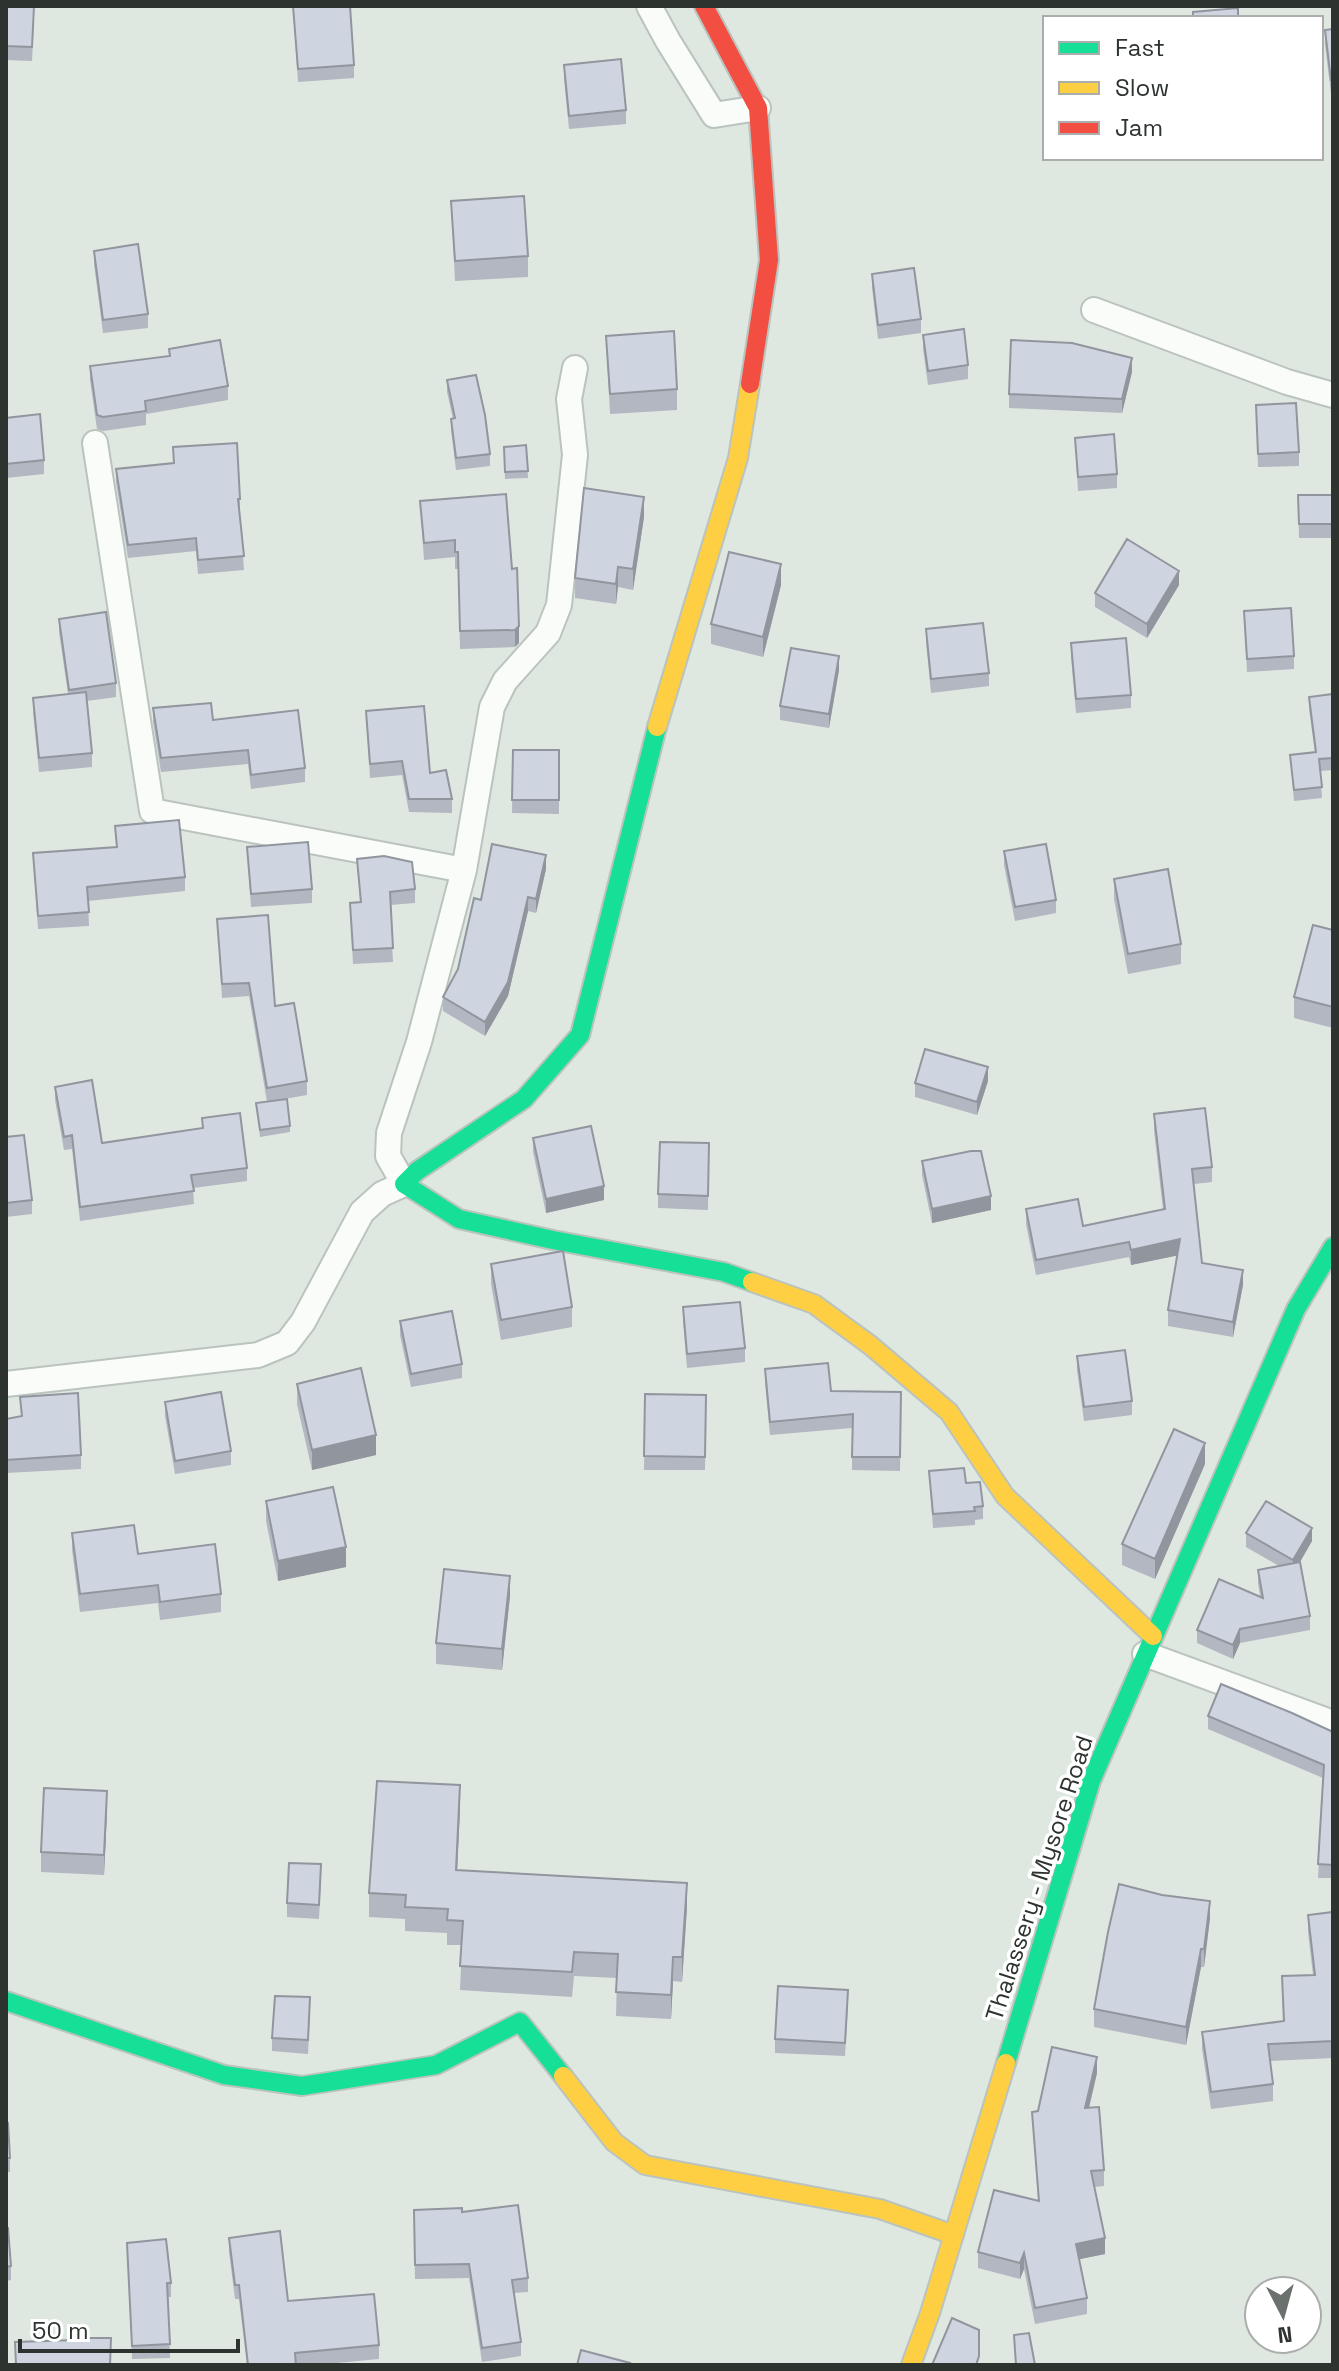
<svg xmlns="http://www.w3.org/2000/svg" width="1339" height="2371" font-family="'Space Grotesk',sans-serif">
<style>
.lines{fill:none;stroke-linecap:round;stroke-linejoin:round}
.street-casing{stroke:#bbc3be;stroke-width:28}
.fast-casing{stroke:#bbc3be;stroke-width:22}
.slow-casing{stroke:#bbc3be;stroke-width:22}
.jam-casing{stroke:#bbc3be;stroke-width:22}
.street{stroke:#fafcfa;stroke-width:24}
.fast{stroke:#16e098;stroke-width:18}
.slow{stroke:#ffcf43;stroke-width:18}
.jam{stroke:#f24e42;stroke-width:18}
.wall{fill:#b2b7c1}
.shaded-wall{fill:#91959d}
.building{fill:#cfd5e0;stroke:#91959d;stroke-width:2}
.labels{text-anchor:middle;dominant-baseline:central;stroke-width:7;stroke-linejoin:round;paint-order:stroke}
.street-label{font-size:24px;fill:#2d332f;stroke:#fff}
</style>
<rect width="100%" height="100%" fill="#dee8e1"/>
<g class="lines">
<g class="street-casing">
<path id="street" d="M649,6L668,41L714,115L758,108
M1094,310L1287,382L1333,395
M95,443L152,811L464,870
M6,1384L258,1355L287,1343L303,1322L362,1212L382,1194L404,1184L388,1156L389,1133L419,1042L464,870L492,707L505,681L548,633L559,605L575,455L569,399L575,368
M1145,1654L1333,1723"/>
</g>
<g class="fast-casing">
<path id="fast" d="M657,727L580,1035L524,1099L417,1171L404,1184L459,1219L553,1240L724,1272L752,1282
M6,2001L224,2075L302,2086L436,2065L520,2022L563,2076
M1006,2063L1091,1781L1296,1309L1333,1247"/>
</g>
<g class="slow-casing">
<path id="slow" d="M657,727L738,458L750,384
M752,1282L814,1304L870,1345L949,1412L1005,1496L1153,1636
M563,2076L614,2142L645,2165L880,2209L954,2235
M911,2365L930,2313L1006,2063"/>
</g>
<g class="jam-casing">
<path id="jam" d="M704,6L758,108L769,260L750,384"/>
</g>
<use href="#street" class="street"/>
<use href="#fast" class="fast"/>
<use href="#slow" class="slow"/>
<use href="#jam" class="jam"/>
</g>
<path class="wall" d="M6,6L34,20L32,61L6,60Z
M293,6L354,65V78L298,82Z
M1333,29V94H1331L1325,44V30Z
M564,65L626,110V124L569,129L564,79Z
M451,201L528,256V277L455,281Z
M94,251L148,314V328L103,333L94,264Z
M872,274L921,319V333L878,339L872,288Z
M923,335L968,365V379L928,385L923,349Z
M606,336L677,389V410L610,414Z
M169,349L228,386V400L146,414V425L103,431L97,429L90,380V366L169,356Z
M1132,372L1122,413L1009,408V394Z
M447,380L490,454V466L456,470L451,430V419H453L447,392Z
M1256,405L1299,452V466L1258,467Z
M6,418L44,460V474L6,478Z
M1075,438L1117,474V488L1078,491Z
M526,445L528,478L505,479L504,447Z
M173,447L240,499V513L244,570L198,574L196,551L128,558L116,482V469L173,463Z
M506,494L519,643L515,647L460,649L458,569H455V557L424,560L420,501Z
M1298,495H1333V538H1299Z
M644,517L633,590L618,587L616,604L575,598V578Z
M781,585L763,657L711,644V624Z
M1179,585L1147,638L1095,607V593Z
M1244,611L1294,656V669L1247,672Z
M59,619L116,683V697L87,701L92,753V767L39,772L33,712V698L68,694L59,632Z
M926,629L989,673V686L931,693L926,642Z
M1071,643L1131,695V708L1076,713L1071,657Z
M839,670L829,728L780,720V706Z
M1333,694V770L1320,771L1322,798L1294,801L1290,755L1315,753L1309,709V697Z
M153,708L213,720L305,768V782L251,789L248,764L161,772L153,722Z
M366,711L430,773L452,799V813L409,812L402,775L370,778Z
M513,750H559V814L512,813Z
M115,826L185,877V891L88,901L89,926L38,929L33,853L116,847Z
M247,847L312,889V903L251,907Z
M1004,851L1056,900V913L1015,921L1004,865Z
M357,859L415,889V903L390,905L393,962L353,964L350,903L360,902Z
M546,869L536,913L528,911L508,996L485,1036L443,1011V997L458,969L481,900Z
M1114,879L1181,944V964L1128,974L1114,899Z
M217,919L275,1006L307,1081V1095L267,1102L290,1126V1132L260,1137L256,1103L267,1102L249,996L222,998Z
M1333,930V1028L1294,1018V997Z
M988,1081L977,1115L915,1097V1083Z
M55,1087L102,1143L202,1128V1118L247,1168V1181L193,1188L194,1204L80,1221L72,1149L64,1150L55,1100Z
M1154,1114L1212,1167V1182L1194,1184L1202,1263L1243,1285L1233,1337L1168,1326V1310L1177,1255L1131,1265L1129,1257L1036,1275L1026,1224V1209L1083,1226L1163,1210L1154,1130Z
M6,1137L32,1200V1214L6,1217Z
M533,1138L604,1200L546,1213L533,1152Z
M709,1143L708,1210L658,1208V1194Z
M922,1161L991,1210L932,1223L922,1175Z
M491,1264L572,1307V1327L501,1340L491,1284Z
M683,1307L745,1348V1362L687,1368L683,1321Z
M400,1321L462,1364V1378L411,1387L400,1335Z
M1077,1356L1132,1401V1415L1084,1421L1077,1370Z
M765,1369L831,1391L901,1392L900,1471L852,1470V1428L770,1435L765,1383Z
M297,1384L376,1455L312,1470L297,1404Z
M645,1394L706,1395L705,1470H644Z
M20,1397L81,1455V1469L6,1473V1419L21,1416Z
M165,1402L231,1451V1465L175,1474L165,1416Z
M1205,1464L1155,1579L1122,1565V1544Z
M929,1471L966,1483L983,1506V1519L975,1520V1525L933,1528Z
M266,1501L346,1567L278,1581L266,1521Z
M72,1533L138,1554L221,1594V1612L160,1620L158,1603L80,1612L72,1550Z
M1246,1533L1312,1541L1300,1562L1310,1616V1630L1240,1643L1233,1659L1197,1643V1630L1260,1596L1258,1583V1570L1279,1566L1246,1547Z
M510,1596L502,1670L436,1664V1643Z
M1208,1716L1333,1732V1878H1318L1323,1778L1208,1729Z
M460,1809L457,1870L687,1907L682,1982L673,1981L671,2019L616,2016L617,1978L574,1976L572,1997L460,1990L462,1945H447V1933L405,1931V1919L369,1917V1893Z
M107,1811L104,1875L41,1872V1852Z
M321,1878L319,1919L287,1917V1903Z
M1333,1912V2058L1270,2061L1273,2084V2101L1211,2109L1202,2049V2032L1283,2021L1282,1976L1313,1975L1308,1932V1915Z
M1210,1918L1204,1967H1201L1186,2045L1094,2027V2009Z
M848,2004L845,2056L775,2053V2039Z
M310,2011L308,2054L272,2051V2038Z
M1097,2073L1089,2108L1104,2170V2186L1094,2187L1105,2254L1079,2259L1087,2298V2314L1035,2324L1024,2269L1020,2279L978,2268V2252L1038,2201L1032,2112L1038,2111Z
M6,2123L10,2158V2172H6Z
M414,2210L462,2212L528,2278V2292L514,2293L521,2342V2356L482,2362L469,2278L415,2279Z
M6,2228L11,2266V2280L6,2281Z
M229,2238L288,2301L379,2345V2359L315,2365H247L239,2299H235L229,2252Z
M127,2243L171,2283V2297H168L170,2358L132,2359Z"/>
<path class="shaded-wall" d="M1132,358V372L1122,413V399Z
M644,497V517L633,590V569Z
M781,564V585L763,657V637Z
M618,567V587L616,604V584Z
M1179,571V585L1147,638V624Z
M519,626V643L515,647V630Z
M839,656V670L829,728V714Z
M546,855V869L536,913V899Z
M528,897V911L508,996L485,1036V1022Z
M988,1067V1081L977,1115V1102Z
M604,1186V1200L546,1213V1199Z
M991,1196V1210L932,1223V1209Z
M1180,1239V1255L1131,1265V1250Z
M1243,1270V1285L1233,1337V1322Z
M376,1435V1455L312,1470V1450Z
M1205,1443V1464L1155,1579V1559Z
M1312,1528V1541L1293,1574V1560Z
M346,1547V1567L278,1581V1561Z
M510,1576V1596L502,1670V1649Z
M1240,1629V1643L1233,1659V1645Z
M460,1785V1809L456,1894V1870Z
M107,1791V1811L104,1875V1855Z
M687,1883V1907L682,1982V1957Z
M1210,1901V1918L1204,1967V1949Z
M1201,1949V1967L1186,2045V2027Z
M673,1957V1981L671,2019V1995Z
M1097,2057V2073L1085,2124V2108Z
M1105,2238V2254L1076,2260V2244Z
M1024,2253V2269L1020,2279V2263Z"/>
<path class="building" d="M6,6H34L32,47L6,46Z
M293,6H350L354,65L298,69Z
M1238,8V18H1193V12Z
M1333,29V80H1331L1325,30Z
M621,59L626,110L569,116L564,65Z
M524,196L528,256L455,261L451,201Z
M138,244L148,314L103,320L94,251Z
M914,268L921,319L878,325L872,274Z
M964,329L968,365L928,371L923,335Z
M674,331L677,389L610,394L606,336Z
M220,340L228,386L145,401L146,411L103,417L97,415L90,366L170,356L169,349Z
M1011,340L1072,343L1132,358L1122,399L1009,394Z
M476,375L485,415L490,454L456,458L451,419L455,418L447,380Z
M1296,403L1299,452L1258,454L1256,405Z
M40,414L44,460L6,464V418Z
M1114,434L1117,474L1078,477L1075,438Z
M237,443L240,499H238L244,556L198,560L196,538L128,545L116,469L174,463L173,447Z
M526,445L528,471L505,472L504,447Z
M584,488L644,497L633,569L618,567L616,584L575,578Z
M506,494L512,569L517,568L519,626L515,630L460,631L458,552H455V540L424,543L420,501Z
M1298,495H1333V524H1299Z
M1127,539L1179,571L1147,624L1095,593Z
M729,552L781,564L763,637L711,624Z
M1291,608L1294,656L1247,659L1244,611Z
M106,612L116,683L69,690L59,619Z
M983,623L989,673L931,679L926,629Z
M1126,638L1131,695L1076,699L1071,643Z
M791,648L839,656L829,714L780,706Z
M86,692L92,753L39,758L33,698Z
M1333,694V758L1319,759L1322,787L1294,790L1290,755L1316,752L1309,697Z
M211,703L213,720L298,710L305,768L251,775L248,750L161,758L153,708Z
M424,706L430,773L446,770L452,799H409L402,761L370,764L366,711Z
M513,750H559V800H512Z
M179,820L185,877L87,887L89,912L38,916L33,853L117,847L115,826Z
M308,842L312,889L251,894L247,847Z
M492,844L546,855L536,899L528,897L508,982L485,1022L443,997L458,969L474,898L481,900Z
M1046,844L1056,900L1015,907L1004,851Z
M384,856L412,862L415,889L390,892L393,948L353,950L350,903L361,902L357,859Z
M1168,869L1181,944L1128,954L1114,879Z
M268,915L275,1006L294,1003L307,1081L267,1088L249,983L222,984L217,919Z
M1313,925L1333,930V1007L1294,997Z
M925,1049L988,1067L977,1102L915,1083Z
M92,1080L102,1143L203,1128L202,1118L240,1113L247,1168L191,1175L194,1191L80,1207L72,1135L64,1137L55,1087Z
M287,1099L290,1126L260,1130L256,1103Z
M1205,1108L1212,1167L1192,1169L1202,1263L1243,1270L1233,1322L1168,1310L1180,1239L1131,1250L1129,1242L1036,1260L1026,1209L1078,1199L1083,1226L1165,1209L1154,1114Z
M591,1126L604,1186L546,1199L533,1138Z
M24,1135L32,1200L6,1203V1137Z
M660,1142L709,1143L708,1196L658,1194Z
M971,1151H981L991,1196L932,1209L922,1161Z
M563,1251L572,1307L501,1320L491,1264Z
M740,1302L745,1348L687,1354L683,1307Z
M452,1311L462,1364L411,1374L400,1321Z
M1125,1350L1132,1401L1084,1407L1077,1356Z
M828,1363L831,1391L901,1392L900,1457H852L853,1414L770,1422L765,1369Z
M361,1368L376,1435L312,1450L297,1384Z
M221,1392L231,1451L175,1461L165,1402Z
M78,1393L81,1455L6,1460V1419L22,1416L20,1397Z
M645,1394L706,1395L705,1457L644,1456Z
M1174,1429L1205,1443L1155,1559L1122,1544Z
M964,1468L966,1483L980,1482L983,1506L974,1507L975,1511L933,1514L929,1471Z
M333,1487L346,1547L278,1561L266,1501Z
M1266,1501L1312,1528L1293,1560L1246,1533Z
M134,1525L138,1554L215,1544L221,1594L160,1602L158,1585L80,1594L72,1533Z
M1300,1562L1310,1616L1240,1629L1233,1645L1197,1630L1219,1579L1263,1598L1258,1570Z
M444,1569L510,1576L502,1649L436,1643Z
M1221,1684L1292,1713L1333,1732V1865L1318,1864L1324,1765L1208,1716Z
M377,1781L460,1785L456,1870L687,1883L682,1957H673L671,1995L616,1992L618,1954L574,1952L572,1972L460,1966L463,1921L447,1920L448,1909L405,1907L406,1895L369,1893Z
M44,1788L107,1791L104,1855L41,1852Z
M289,1863L321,1864L319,1905L287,1903Z
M1119,1884L1162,1895L1210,1901L1204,1949H1201L1186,2027L1094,2009L1108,1932Z
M1333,1912V2041L1268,2044L1273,2084L1211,2092L1202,2032L1284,2021L1282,1976L1315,1975L1308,1915Z
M778,1986L848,1990L845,2043L775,2039Z
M275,1996L310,1997L308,2040L272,2038Z
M1052,2047L1097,2057L1085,2108L1099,2107L1104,2170L1091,2171L1105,2238L1076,2244L1087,2298L1035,2308L1024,2253L1020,2263L978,2252L994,2190L1039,2201L1032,2112L1038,2111Z
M6,2123H8L10,2158H6Z
M518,2205L528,2278L512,2280L521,2342L482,2348L469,2264L415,2265L414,2210L462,2208V2212Z
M6,2228H8L11,2266L6,2267Z
M280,2231L288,2301L374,2294L379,2345L295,2353L296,2365H248L239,2285H235L229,2238Z
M166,2239L171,2283H167L170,2344L132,2346L127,2243Z
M952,2318L979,2330V2356L976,2365H932Z
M1029,2333L1035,2365H1016L1014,2335Z
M76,2338H111L110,2365H16L15,2342L76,2340Z
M581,2350L630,2363L629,2365H577Z"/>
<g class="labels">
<g class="street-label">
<text transform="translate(1039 1878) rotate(-72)">Thalassery - Mysore Road</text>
</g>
</g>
<rect width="1339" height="2371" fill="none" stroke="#2d332f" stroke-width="16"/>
<rect x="1043" y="16" width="280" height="144" fill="#ffffff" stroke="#abadac" stroke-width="2"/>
<rect x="1059" y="42" width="40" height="12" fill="#16e098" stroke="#abadac" stroke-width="2"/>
<text x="1115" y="56" font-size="24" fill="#2d332f">Fast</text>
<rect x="1059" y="82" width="40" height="12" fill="#ffcf43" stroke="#abadac" stroke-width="2"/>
<text x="1115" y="96" font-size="24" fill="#2d332f">Slow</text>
<rect x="1059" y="122" width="40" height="12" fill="#f24e42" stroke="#abadac" stroke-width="2"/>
<text x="1115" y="136" font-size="24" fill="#2d332f">Jam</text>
<g transform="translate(1283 2315) rotate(174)"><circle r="38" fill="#ffffff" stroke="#abadac" stroke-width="2"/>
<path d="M0-6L14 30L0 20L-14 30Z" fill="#6b726d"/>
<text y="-12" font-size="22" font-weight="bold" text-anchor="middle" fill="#2d332f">N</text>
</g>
<path d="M20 2339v12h218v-12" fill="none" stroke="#2d332f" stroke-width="4"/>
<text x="32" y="2339" font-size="24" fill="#2d332f" stroke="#ffffff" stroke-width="6" paint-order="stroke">50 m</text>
</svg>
